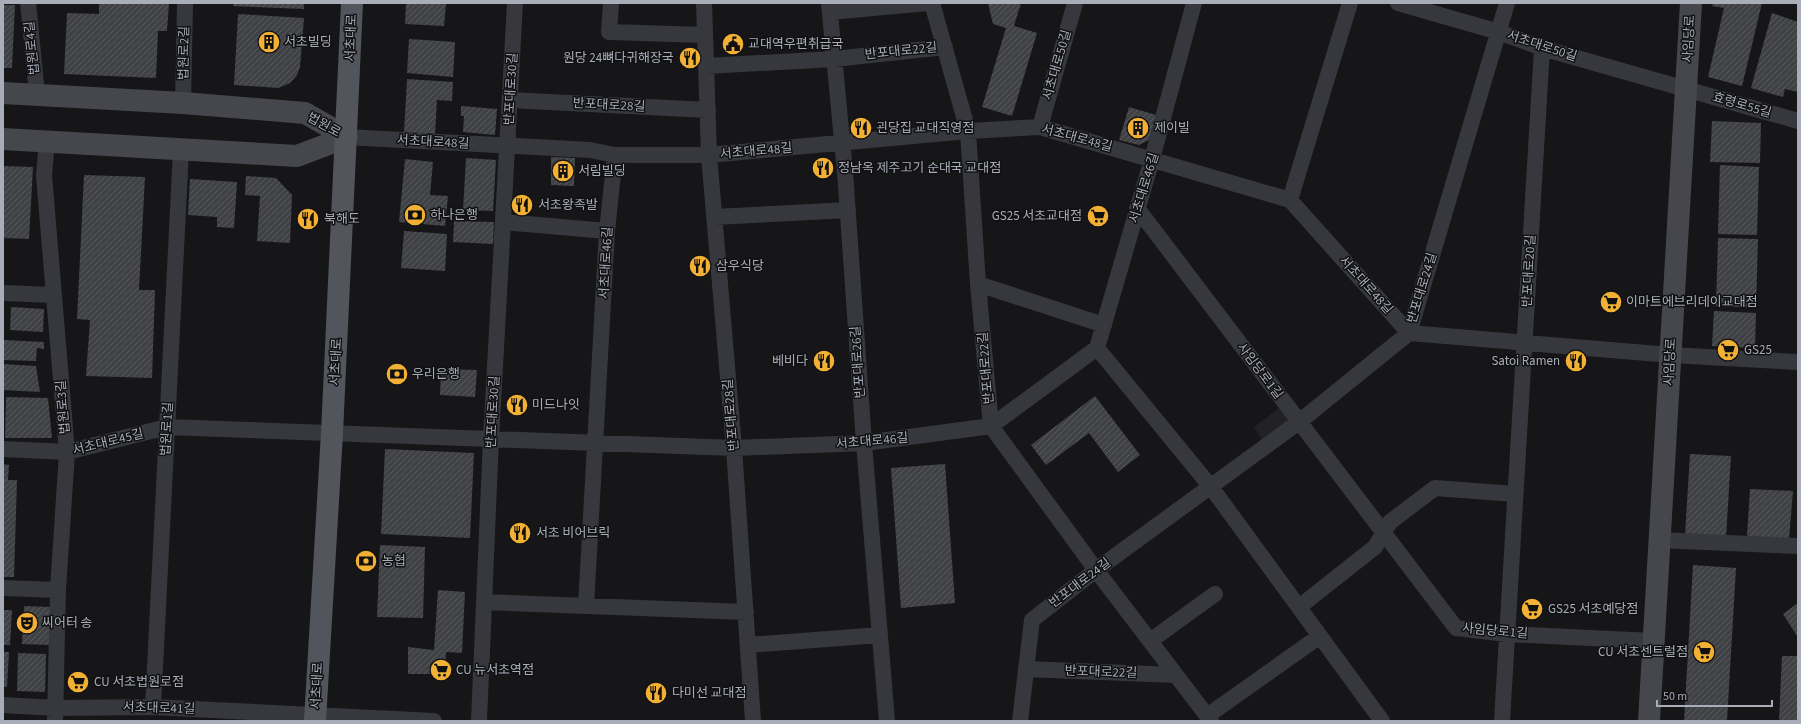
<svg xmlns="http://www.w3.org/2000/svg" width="1801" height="724" font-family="'Source Sans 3','Noto Sans KR',sans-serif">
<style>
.built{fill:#222225}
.building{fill:url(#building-hatch)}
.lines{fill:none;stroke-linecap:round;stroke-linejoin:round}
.street{stroke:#37383d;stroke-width:16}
.secondary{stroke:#45474d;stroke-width:22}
.primary{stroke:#53555c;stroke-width:22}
.labels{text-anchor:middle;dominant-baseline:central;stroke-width:3;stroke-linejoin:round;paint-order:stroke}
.street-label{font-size:13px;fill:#a8adb8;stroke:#111113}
.poi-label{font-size:13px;fill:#a8adb8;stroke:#111113;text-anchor:start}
</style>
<defs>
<pattern id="building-hatch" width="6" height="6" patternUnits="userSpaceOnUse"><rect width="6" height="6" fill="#404145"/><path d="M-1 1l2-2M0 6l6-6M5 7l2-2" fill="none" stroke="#595a5e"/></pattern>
</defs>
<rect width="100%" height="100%" fill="#161618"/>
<path class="built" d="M1282,406L1293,418L1262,440L1254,427Z"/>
<path class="building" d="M99,3H169L167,31H158L156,78L64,74L67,13L99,14Z
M234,3H304V9L233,6Z
M406,3H446L444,26L405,24Z
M988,3H1021L1014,26L1037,33L1012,116L982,107L1006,28L993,24Z
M1713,3H1762L1742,86L1708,77L1724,8L1712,6Z
M3,5H15L12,68H3Z
M1772,13L1798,22V92L1785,89L1783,97L1751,88Z
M238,14L304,18L300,67L297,75L290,83L278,88L234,85Z
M409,39L455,42L453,77L407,73Z
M407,79L453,82L452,101L437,100L435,134L404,132Z
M461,106L497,109L495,135L463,132L464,116H461Z
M1129,107L1156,115L1149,140L1139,145L1119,140Z
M1712,121L1761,123L1760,163L1710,162Z
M551,157L575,158L574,186L551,185Z
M466,158L496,160L493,211L463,210Z
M405,159L433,162L430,195L448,196L445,226L399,222Z
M1720,165L1759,167L1757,235L1718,234Z
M3,166L33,167L29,239L3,238Z
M84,175L145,177L139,290H155L152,378L86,376L90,320L77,319Z
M246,176L276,178L292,195L290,243L257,241L260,196L245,195Z
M190,179L237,182L234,228L217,227V217L188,215Z
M454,221L494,222L493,244L453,242Z
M404,231L447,234L445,271L401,268Z
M1718,238L1758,239L1756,308L1716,306Z
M11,307L44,309L43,332L10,330Z
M1714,311L1756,313L1755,348L1712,346Z
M3,340L44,342V349L37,348L36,361L3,360Z
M3,364L36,366L40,392L3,390Z
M441,369L477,370L475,397L440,395Z
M1095,396L1140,455L1118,472L1089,433L1046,465L1031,445Z
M6,397L48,398L52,438H5Z
M385,449L474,453L470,538L381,534Z
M1690,454L1731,456L1726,538L1685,535Z
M3,464L9,465L8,480H17L14,577H3Z
M945,464L955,603L901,608L891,468Z
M1750,489L1793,491L1789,539L1747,536Z
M380,545L425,547L423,618L377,617Z
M1693,565L1736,568L1727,721H1684Z
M438,590L465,592L462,653L446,652L445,674H408V647L434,650Z
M1798,603V635L1797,636L1783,614Z
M24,606L51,607L49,645L22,644Z
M3,610H12L10,645H3Z
M3,652H9L7,687H3Z
M18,653L46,654L45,692L17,691Z
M1782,656H1798V721H1779Z"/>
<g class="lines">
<path class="street" d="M28,3L37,94
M611,3L609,32L705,35
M704,3L709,155L734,448L753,721
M829,3L845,172L864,443L887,721
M932,3L968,131L978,284L991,426L1096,570L1211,721
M1398,3L1499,32L1542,48L1798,121
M830,12L928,3
M706,66L834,59L945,47
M510,100L708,110
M183,103L185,3
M1040,127L1075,3
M347,137L590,150L615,155H709L968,131L1040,127L1290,200L1409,333L1671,355L1798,362
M47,141L44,175L67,452L58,590L55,721
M1290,200L1350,3
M1137,208L1456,628L1507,634L1653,641
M714,217L848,210
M504,222L607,231
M978,284L1104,325
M3,293L53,295
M1097,348L1211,487L1382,721
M3,449L67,452L167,427L734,448L864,443L991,426L1097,348L1152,159L1194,3
M1659,540L1798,546
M3,588L58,590
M484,602L746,612
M586,606L607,231L615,155
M1299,607L1375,547L1390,522L1435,488L1515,494
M1150,641L1215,594
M748,645L880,635
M1026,669L1176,675
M3,705L55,708L153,707L434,721
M153,707L181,150
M1207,716L1320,636
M479,721L491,439L515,3
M1020,721L1032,620L1096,570L1299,422L1409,333L1507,3
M1502,721L1542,48"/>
<path class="secondary" d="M3,93L183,103L305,113L347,137
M3,139L297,156L347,137
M1649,721L1691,3"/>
<path class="primary" d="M315,721L332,433L352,3"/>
</g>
<defs>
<g id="building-disc" transform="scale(1.15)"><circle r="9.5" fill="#f2b134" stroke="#111113"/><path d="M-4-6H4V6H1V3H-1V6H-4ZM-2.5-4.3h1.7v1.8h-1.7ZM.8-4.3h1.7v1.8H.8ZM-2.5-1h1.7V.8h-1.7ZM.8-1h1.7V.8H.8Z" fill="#111"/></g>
<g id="civic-disc" transform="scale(1.15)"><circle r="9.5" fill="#f2b134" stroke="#111113"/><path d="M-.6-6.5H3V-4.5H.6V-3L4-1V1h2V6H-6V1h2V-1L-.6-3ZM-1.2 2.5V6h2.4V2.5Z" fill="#111"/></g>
<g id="restaurant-disc" transform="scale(1.15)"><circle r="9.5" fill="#f2b134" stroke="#111113"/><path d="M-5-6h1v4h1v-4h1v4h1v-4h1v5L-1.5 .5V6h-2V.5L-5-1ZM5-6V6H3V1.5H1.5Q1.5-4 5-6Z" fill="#111"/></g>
<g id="bank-disc" transform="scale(1.15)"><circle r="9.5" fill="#f2b134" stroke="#111113"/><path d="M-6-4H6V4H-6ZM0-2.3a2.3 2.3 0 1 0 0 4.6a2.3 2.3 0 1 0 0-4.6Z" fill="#111"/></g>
<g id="supermarket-disc" transform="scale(1.15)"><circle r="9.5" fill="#f2b134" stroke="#111113"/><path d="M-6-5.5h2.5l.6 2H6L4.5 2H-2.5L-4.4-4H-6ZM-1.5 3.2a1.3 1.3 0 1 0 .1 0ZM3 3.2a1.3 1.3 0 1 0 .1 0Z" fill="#111"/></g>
<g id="theatre-disc" transform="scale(1.15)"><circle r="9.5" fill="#f2b134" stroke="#111113"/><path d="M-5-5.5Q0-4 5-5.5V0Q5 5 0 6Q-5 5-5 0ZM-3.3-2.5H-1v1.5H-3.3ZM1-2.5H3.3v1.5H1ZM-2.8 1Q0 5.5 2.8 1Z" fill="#111"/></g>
</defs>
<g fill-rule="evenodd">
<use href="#building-disc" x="269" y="42"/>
<use href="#civic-disc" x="733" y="44"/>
<use href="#restaurant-disc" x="690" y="58"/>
<use href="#restaurant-disc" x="861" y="128"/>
<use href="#building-disc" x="1138" y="128"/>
<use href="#restaurant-disc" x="823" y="168"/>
<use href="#building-disc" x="563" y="171"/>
<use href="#restaurant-disc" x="522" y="205"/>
<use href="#bank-disc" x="415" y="215"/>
<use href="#supermarket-disc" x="1098" y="216"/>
<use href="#restaurant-disc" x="308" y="219"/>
<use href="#restaurant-disc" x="700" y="266"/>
<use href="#supermarket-disc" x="1611" y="302"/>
<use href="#supermarket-disc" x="1728" y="350"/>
<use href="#restaurant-disc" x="824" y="361"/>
<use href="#restaurant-disc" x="1576" y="361"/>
<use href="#bank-disc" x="397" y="374"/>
<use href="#restaurant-disc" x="517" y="405"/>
<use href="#restaurant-disc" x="520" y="533"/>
<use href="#bank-disc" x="366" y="561"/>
<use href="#supermarket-disc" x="1532" y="609"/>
<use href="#theatre-disc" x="27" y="623"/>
<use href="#supermarket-disc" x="1704" y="652"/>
<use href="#supermarket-disc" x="441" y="670"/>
<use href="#supermarket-disc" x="78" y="682"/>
<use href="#restaurant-disc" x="656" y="693"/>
</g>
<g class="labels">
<g class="street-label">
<text transform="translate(351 38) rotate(-88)">서초대로</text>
<text transform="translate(1689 39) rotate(-87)">사임당로</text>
<text transform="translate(1542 46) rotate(18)">서초대로50길</text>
<text transform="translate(32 48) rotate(-96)">법원로4길</text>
<text transform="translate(901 51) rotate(-6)">반포대로22길</text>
<text transform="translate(184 53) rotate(-89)">법원로2길</text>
<text transform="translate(1057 65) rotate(-74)">서초대로50길</text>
<text transform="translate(511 89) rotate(-87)">반포대로30길</text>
<text transform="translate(609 105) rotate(3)">반포대로28길</text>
<text transform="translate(1742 105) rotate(16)">효령로55길</text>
<text transform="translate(324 125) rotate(29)">법원로</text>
<text transform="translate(1077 138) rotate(15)">서초대로48길</text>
<text transform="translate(433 142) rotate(3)">서초대로48길</text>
<text transform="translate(756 151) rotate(-5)">서초대로48길</text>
<text transform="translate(1144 188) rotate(-73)">서초대로46길</text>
<text transform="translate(606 263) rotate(-87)">서초대로46길</text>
<text transform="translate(1529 271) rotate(-87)">반포대로20길</text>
<text transform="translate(1366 285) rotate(48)">서초대로48길</text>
<text transform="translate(1422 288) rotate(-73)">반포대로24길</text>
<text transform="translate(336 362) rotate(-87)">서초대로</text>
<text transform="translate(858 362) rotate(-94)">반포대로26길</text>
<text transform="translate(1670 362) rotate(-87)">사임당로</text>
<text transform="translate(986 368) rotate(-95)">반포대로22길</text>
<text transform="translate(1260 371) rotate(53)">사임당로1길</text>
<text transform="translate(63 407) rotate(-95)">법원로3길</text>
<text transform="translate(493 412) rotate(-87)">반포대로30길</text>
<text transform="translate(731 415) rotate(-95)">반포대로28길</text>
<text transform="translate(167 429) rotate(-87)">법원로1길</text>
<text transform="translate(872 441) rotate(-5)">서초대로46길</text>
<text transform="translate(108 442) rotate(-14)">서초대로45길</text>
<text transform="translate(1080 583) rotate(-37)">반포대로24길</text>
<text transform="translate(1495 631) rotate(5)">사임당로1길</text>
<text transform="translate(1101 672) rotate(2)">반포대로22길</text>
<text transform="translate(317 686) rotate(-87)">서초대로</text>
<text transform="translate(159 708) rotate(2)">서초대로41길</text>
</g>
<g class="poi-label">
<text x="284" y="42">서초빌딩</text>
<text x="748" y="44">교대역우편취급국</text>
<text x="674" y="58" text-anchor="end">원당 24뼈다귀해장국</text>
<text x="876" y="128">괸당집 교대직영점</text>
<text x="1154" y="128">제이빌</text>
<text x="838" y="168">정남옥 제주고기 순대국 교대점</text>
<text x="578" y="171">서림빌딩</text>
<text x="538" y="205">서초왕족발</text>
<text x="430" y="215">하나은행</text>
<text x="1082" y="216" text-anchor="end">GS25 서초교대점</text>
<text x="324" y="219">북해도</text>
<text x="716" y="266">삼우식당</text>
<text x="1626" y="302">이마트에브리데이교대점</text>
<text x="1744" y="350">GS25</text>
<text x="808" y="361" text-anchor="end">베비다</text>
<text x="1560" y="361" text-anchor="end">Satoi Ramen</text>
<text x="412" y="374">우리은행</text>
<text x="532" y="405">미드나잇</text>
<text x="536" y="533">서초 비어브릭</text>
<text x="382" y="561">농협</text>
<text x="1548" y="609">GS25 서초예당점</text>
<text x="42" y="623">씨어터 송</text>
<text x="1688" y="652" text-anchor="end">CU 서초센트럴점</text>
<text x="456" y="670">CU 뉴서초역점</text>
<text x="94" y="682">CU 서초법원로점</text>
<text x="672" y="693">다미선 교대점</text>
</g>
</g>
<rect width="1801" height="724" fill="none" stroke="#a8adb8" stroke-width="8"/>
<path d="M1657 700v6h115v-6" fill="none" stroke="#a8adb8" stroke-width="2"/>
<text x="1663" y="700" font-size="12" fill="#a8adb8" stroke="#111113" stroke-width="3" paint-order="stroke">50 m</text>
</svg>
